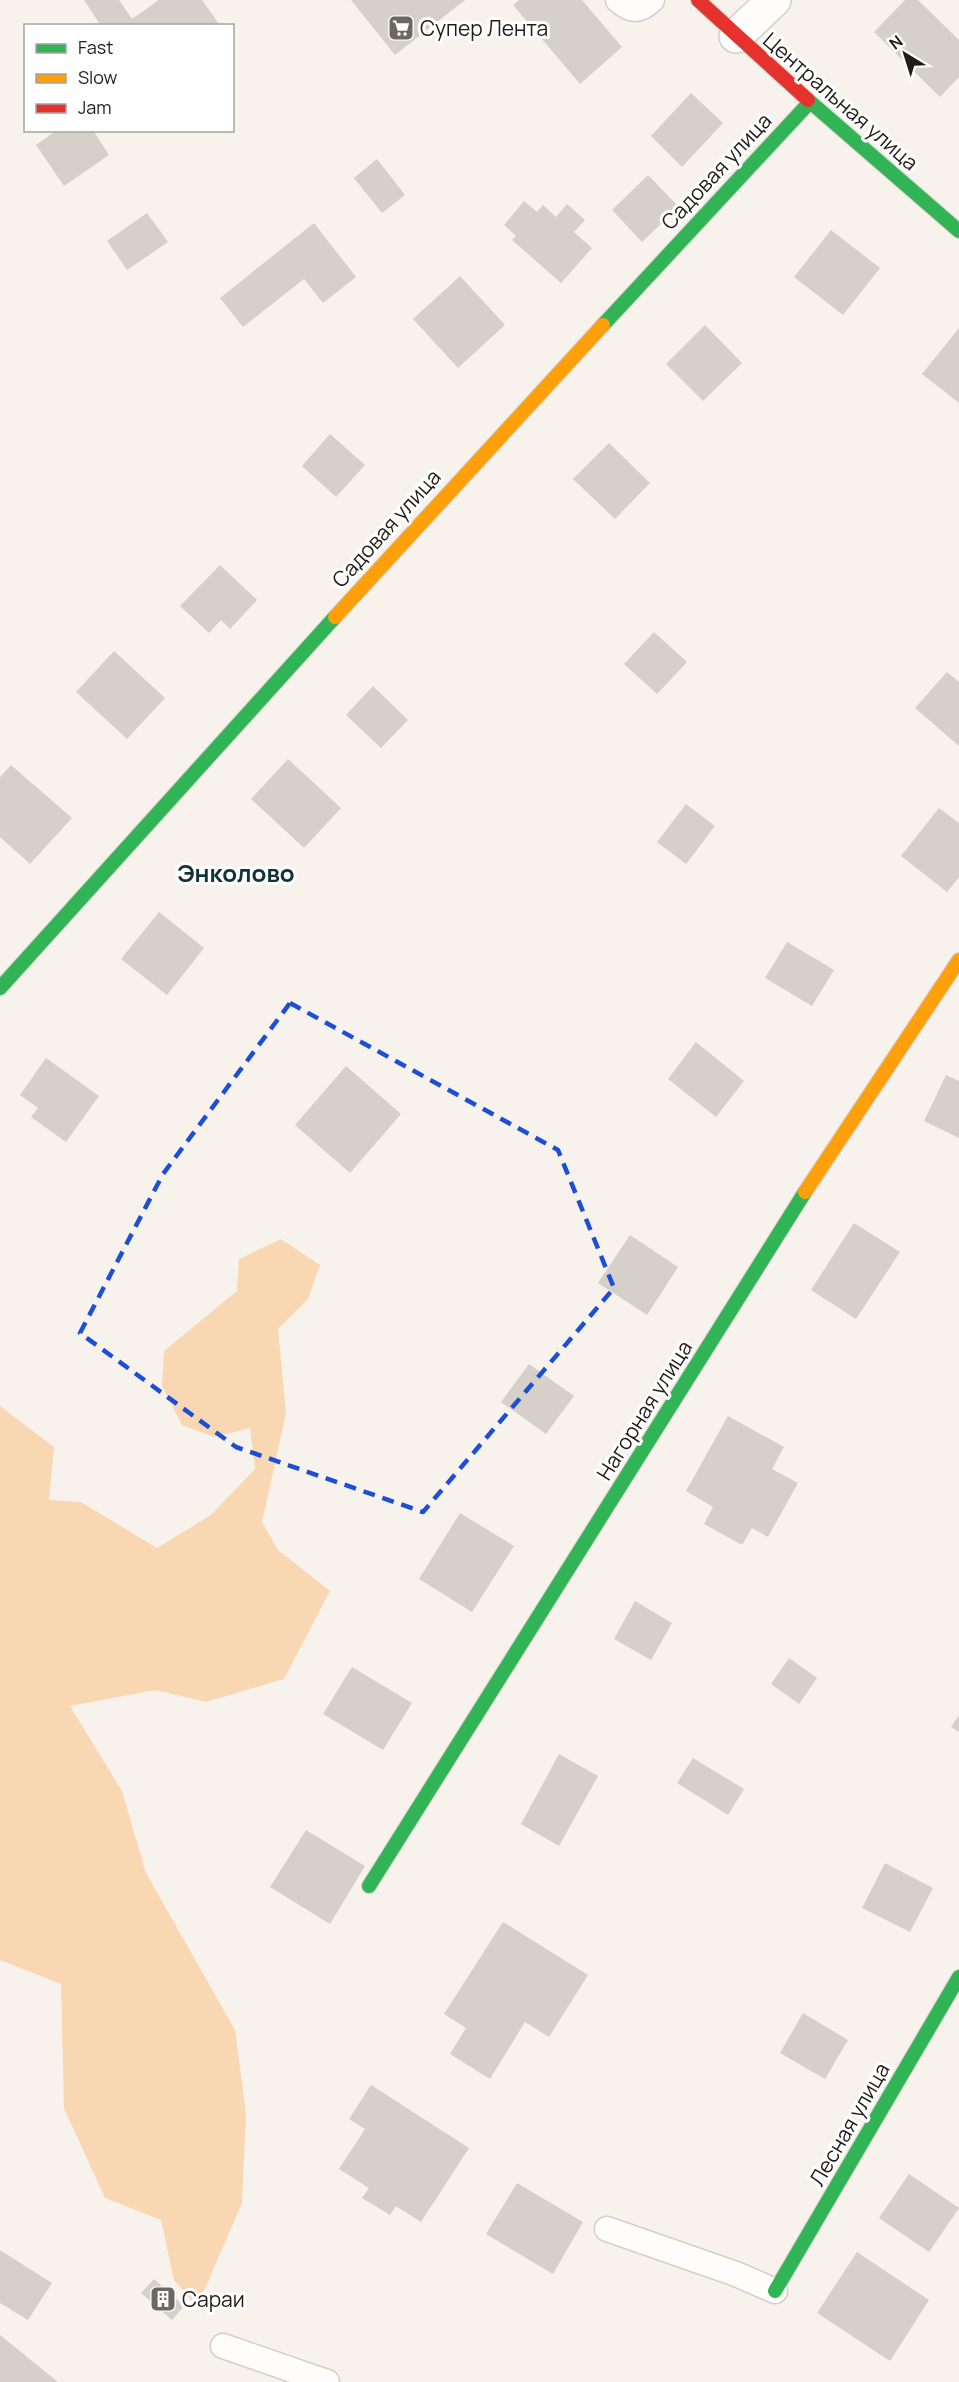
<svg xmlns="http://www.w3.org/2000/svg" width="959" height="2382" font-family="Manrope,sans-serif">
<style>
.green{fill:#f9d7b3}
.building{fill:#d5d0ca}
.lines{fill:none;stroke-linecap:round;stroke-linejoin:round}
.lane-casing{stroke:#d4cfc9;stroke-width:27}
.street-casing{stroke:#d4cfc9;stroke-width:36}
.fast-casing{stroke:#d4cfc9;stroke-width:16}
.slow-casing{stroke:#d4cfc9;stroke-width:16}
.jam-casing{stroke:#d4cfc9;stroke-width:16}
.lane{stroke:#fefdfc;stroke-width:24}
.street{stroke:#fefdfc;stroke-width:33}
.fast{stroke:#30b455;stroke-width:14}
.slow{stroke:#ff9f0a;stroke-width:14}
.jam{stroke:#e5322d;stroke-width:14}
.marked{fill:none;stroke:#1d4ed8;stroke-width:4.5;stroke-dasharray:12 8;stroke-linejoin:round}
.labels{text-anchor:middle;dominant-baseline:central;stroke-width:6;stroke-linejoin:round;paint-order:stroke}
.poi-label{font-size:21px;fill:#221c16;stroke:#fff;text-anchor:start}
.street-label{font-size:21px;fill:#221c16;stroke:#fff}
.quarter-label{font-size:24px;font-weight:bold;fill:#12323a;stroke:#fff}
</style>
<rect width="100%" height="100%" fill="#f7f2ec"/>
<path class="green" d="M281,1239L320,1265L308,1299L278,1329L286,1413L262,1522L278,1550L330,1591L284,1679L206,1702L155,1690L70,1706L122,1791L146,1873L235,2030L246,2113L242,2203L197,2307L174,2280L161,2220L105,2198L64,2108L61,1984L0,1960V1406L54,1447L49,1500L81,1502L157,1548L211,1515L255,1469L250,1428L214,1437L182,1425L162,1386L164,1351L237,1291L239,1259Z"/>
<path class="building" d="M84,0H119L132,19L159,0H202L219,24L101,26Z
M351,0H465L395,55Z
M519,0H582L622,47L580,84L513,5Z
M905,0H918L959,40V77L940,97L874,32Z
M691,93L723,123L682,167L651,136Z
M57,130H93L109,155L64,186L36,145Z
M377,159L405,195L382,213L354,178Z
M648,175L679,207L642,242L612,210Z
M524,201L537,212L543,205L556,217L567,204L585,220L574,232L592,248L561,283L512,240L516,236L504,225Z
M147,213L168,242L127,270L107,241Z
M314,223L356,277L323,303L304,279L243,327L220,298Z
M831,230L880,268L843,315L794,277Z
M460,276L505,325L458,368L413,319Z
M705,325L742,363L703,401L666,364Z
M959,328V403L922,374Z
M330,434L365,465L336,497L302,466Z
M609,443L650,483L615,519L573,479Z
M220,565L257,600L230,629L221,620L209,633L180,606Z
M654,632L687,662L657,694L624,664Z
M114,651L165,698L127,739L76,692Z
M947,672L959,682V746L915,708Z
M373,686L408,720L381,748L346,715Z
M288,759L341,808L304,848L251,799Z
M11,765L72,818L30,864L0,837V777Z
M686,804L715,826L686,864L657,842Z
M939,808L959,823V877L947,892L901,856Z
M159,912L204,948L167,995L121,959Z
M787,942L834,970L812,1006L765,978Z
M696,1042L744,1081L716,1117L668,1079Z
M46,1058L99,1096L66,1142L31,1117L38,1108L20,1095Z
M346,1066L401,1114L350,1173L295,1125Z
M946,1075L959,1081V1138L924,1121Z
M854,1223L900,1252L856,1319L811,1290Z
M630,1235L678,1267L647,1315L598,1283Z
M529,1364L574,1396L546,1434L501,1402Z
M728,1416L784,1447L772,1469L798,1483L768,1537L752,1528L742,1545L704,1524L713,1507L686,1491Z
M460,1513L514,1546L472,1612L419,1579Z
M635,1601L672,1623L651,1660L614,1639Z
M789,1658L817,1678L799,1704L771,1684Z
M352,1667L412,1703L383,1750L323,1714Z
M959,1715V1732L951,1727Z
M559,1754L598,1776L559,1846L521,1824Z
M693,1758L744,1789L728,1815L677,1783Z
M306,1830L365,1866L330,1924L270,1887Z
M885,1863L933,1888L910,1932L862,1908Z
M503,1922L588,1975L549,2037L525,2022L490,2079L450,2054L466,2028L444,2014Z
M803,2013L848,2040L825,2079L780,2053Z
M371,2085L469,2148L421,2222L396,2206L390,2215L362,2198L369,2188L339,2169L365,2129L349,2119Z
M909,2174L959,2208L929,2252L879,2218Z
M517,2183L583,2222L553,2274L486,2234Z
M0,2250L52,2283L28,2320L0,2303Z
M857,2252L929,2300L890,2361L817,2313Z
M154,2279L184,2306L172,2320L141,2293Z
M0,2335L58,2382H0Z"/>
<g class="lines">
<g class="lane-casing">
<path id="lane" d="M618,0C631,12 639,12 652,0
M607,2229L736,2274L775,2291
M223,2346L327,2382"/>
</g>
<g class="street-casing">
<path id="street" d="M736,36L774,0"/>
</g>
<g class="fast-casing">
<path id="fast" d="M808,100L959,231
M603,325L810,102
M0,988L335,617
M369,1886L805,1192
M775,2291L959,1977"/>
</g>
<g class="slow-casing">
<path id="slow" d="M335,617L603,325
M805,1192L959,960"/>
</g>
<g class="jam-casing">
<path id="jam" d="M698,0L808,100"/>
</g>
<use href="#lane" class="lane"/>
<use href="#street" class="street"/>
<use href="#fast" class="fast"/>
<use href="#slow" class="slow"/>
<use href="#jam" class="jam"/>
</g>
<path class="marked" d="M290,1003L558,1150L614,1288L423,1512L236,1447L80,1333L163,1174Z"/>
<defs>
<g id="supermarket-square" transform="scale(1.35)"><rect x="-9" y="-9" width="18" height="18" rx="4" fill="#6d6761" stroke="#fff"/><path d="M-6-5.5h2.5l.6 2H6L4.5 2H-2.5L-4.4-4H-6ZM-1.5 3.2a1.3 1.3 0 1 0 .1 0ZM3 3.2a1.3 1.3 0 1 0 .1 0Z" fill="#fff"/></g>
<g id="building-square" transform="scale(1.35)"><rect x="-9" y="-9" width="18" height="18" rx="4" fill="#6d6761" stroke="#fff"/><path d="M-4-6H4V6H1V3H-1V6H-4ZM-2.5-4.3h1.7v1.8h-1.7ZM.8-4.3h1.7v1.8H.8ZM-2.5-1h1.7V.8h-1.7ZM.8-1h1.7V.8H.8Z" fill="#fff"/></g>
</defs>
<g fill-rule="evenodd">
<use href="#supermarket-square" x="401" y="28"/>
<use href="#building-square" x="163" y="2299"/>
</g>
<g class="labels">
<g class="poi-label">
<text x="420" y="28">Супер Лента</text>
<text x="182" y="2299">Сараи</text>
</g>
<g class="street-label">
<text transform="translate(841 101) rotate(41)">Центральная улица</text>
<text transform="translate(716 171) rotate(-47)">Садовая улица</text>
<text transform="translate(386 528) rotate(-48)">Садовая улица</text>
<text transform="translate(644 1410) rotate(-58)">Нагорная улица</text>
<text transform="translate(849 2124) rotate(-60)">Лесная улица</text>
</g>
<g class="quarter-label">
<text x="236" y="872">Энколово</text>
</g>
</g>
<rect x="24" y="24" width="210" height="108" fill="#ffffff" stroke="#a7a4a2" stroke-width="1.5"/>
<rect x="36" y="44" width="30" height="9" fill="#30b455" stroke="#a7a4a2" stroke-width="1.5"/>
<text x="78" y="54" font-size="18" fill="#221c16">Fast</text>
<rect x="36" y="74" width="30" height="9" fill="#ff9f0a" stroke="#a7a4a2" stroke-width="1.5"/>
<text x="78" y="84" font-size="18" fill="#221c16">Slow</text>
<rect x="36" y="104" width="30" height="9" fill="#e5322d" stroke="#a7a4a2" stroke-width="1.5"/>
<text x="78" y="114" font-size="18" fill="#221c16">Jam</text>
<g transform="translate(905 54) rotate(322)" stroke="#ffffff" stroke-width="4.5" paint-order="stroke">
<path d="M0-4.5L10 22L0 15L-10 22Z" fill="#221c16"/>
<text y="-9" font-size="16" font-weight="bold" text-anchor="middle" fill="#221c16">N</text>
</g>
</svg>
